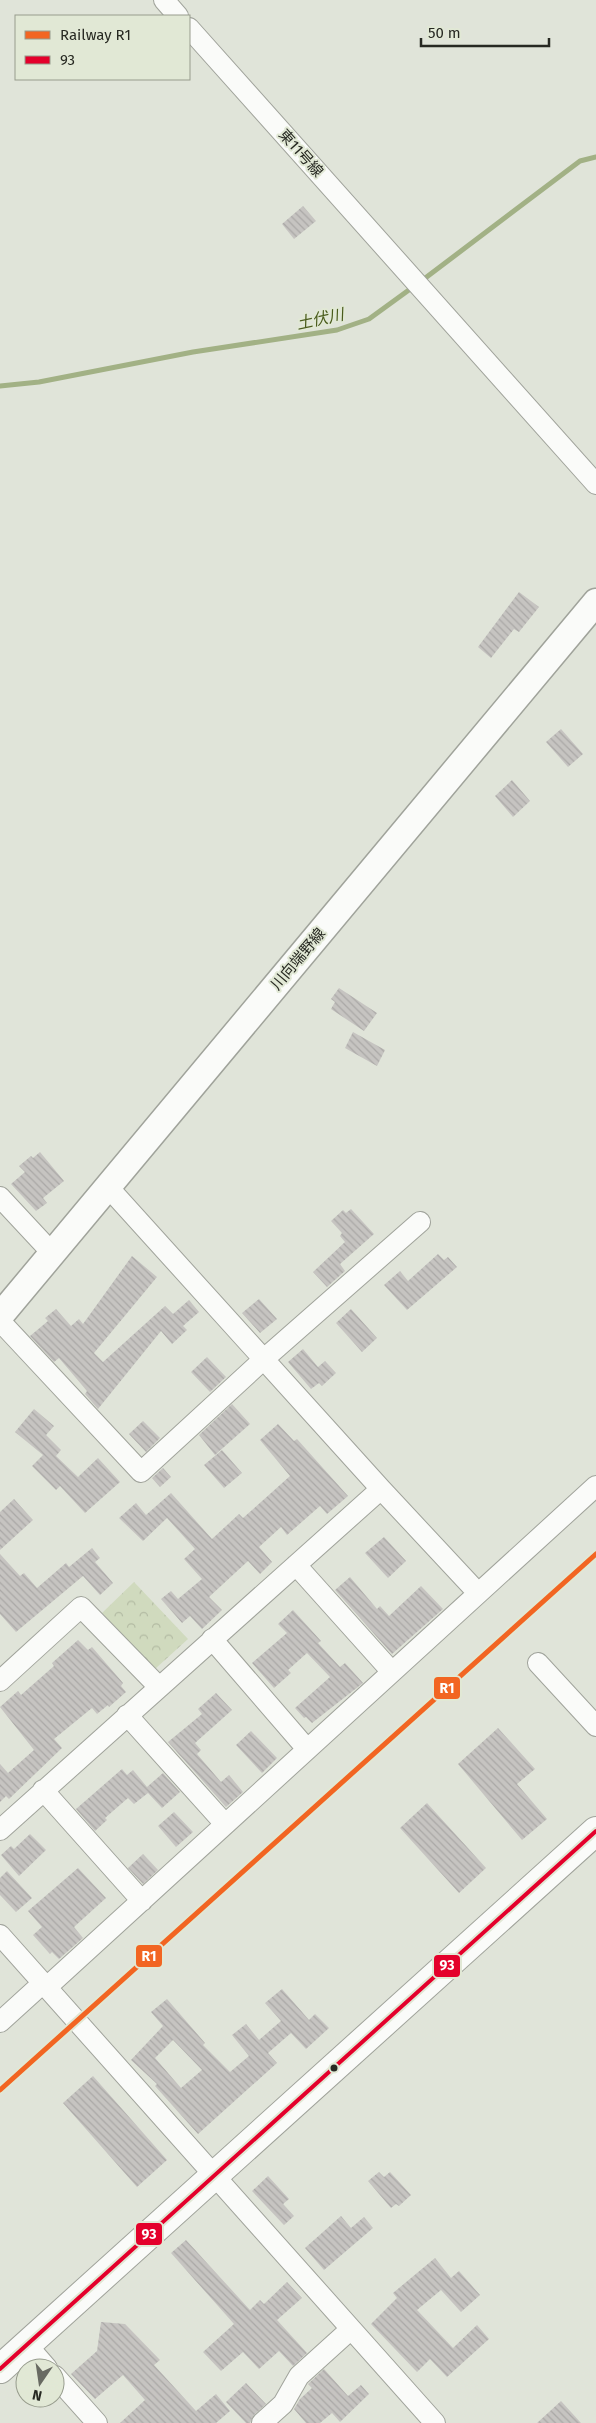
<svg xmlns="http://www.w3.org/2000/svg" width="596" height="2423" font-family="'Fira Sans','Noto Sans JP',sans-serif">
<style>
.park{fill:url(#park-crowns)}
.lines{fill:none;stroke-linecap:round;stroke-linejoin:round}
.stream{stroke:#a2b185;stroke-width:5}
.building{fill:url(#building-back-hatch);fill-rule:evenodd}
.minor-casing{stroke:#a0a39b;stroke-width:22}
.major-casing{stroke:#a0a39b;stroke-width:29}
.highway-casing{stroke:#a0a39b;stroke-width:30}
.minor{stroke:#fafbf9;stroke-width:20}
.major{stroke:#fafbf9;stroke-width:26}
.highway{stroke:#fafbf9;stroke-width:28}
.bus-1-casing{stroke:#e1e8d5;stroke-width:8}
.bus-1{stroke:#e4002b;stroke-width:4}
.rail-1-casing{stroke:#e1e8d5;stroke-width:9}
.rail-1{stroke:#f26522;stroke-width:5}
.bus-dot{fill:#272922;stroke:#e1e8d5;stroke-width:2}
.labels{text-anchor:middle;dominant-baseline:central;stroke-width:4;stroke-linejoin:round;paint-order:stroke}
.street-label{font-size:15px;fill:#272922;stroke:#e1e8d5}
.water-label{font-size:16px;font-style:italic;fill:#495b1b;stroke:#e1e8d5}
.line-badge{stroke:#e1e8d5;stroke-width:2}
.badge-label{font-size:14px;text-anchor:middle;font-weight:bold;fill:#fff}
</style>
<defs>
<pattern id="park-crowns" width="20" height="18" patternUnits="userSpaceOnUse" patternTransform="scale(1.25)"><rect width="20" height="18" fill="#d0dabe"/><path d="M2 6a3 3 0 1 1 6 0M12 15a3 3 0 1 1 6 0" fill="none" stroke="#b3bba3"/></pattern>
<pattern id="building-back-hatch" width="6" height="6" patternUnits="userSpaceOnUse" patternTransform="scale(1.25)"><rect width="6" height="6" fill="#c6c4c1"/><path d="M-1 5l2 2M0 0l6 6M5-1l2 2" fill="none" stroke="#aaa8a6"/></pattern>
</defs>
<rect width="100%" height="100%" fill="#e0e4d9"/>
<path class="park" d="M134,1582L188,1639L155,1669L102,1613Z"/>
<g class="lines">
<path class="stream" d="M420,282L580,161L596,157
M0,386L39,382L193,352L337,330L369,319L413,287"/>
</g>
<path class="building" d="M303,206L316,221L294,239L282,224Z
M519,592L539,607L519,632L514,629L491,658L478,647Z
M561,729L583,754L568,767L546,742Z
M512,780L530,801L513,817L495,796Z
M339,988L377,1013L364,1031L331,1009L335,1002L331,999Z
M353,1032L385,1050L377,1066L345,1048Z
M40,1152L64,1181L43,1198L47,1203L36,1211L11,1184L25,1172L19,1166L31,1156L33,1158Z
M351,1209L374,1234L340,1264L345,1271L327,1287L313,1272L345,1242L340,1236L342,1233L331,1221L343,1210L346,1213Z
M438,1254L444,1260L448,1257L457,1267L407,1310L384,1285L400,1271L408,1281Z
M132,1256L157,1277L94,1353L103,1362L165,1306L173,1314L189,1300L199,1312L183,1326L187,1330L172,1344L161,1331L98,1409L85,1394L87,1391L59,1358L54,1362L30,1336L48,1321L45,1318L56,1309L71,1326L79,1319L83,1324Z
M259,1299L277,1319L260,1333L242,1313Z
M351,1309L377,1338L362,1352L336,1323Z
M303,1349L318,1367L325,1361L336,1373L322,1386L319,1383L311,1389L288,1362Z
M207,1357L226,1377L210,1392L191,1372Z
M232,1404L250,1424L215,1455L199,1435Z
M34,1409L54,1426L46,1435L61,1450L56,1456L78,1477L98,1458L120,1482L85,1513L60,1486L56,1490L32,1466L43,1455L15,1432Z
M143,1421L160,1438L146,1452L129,1434Z
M278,1424L294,1441L297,1439L348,1496L327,1514L320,1506L287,1535L281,1527L259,1547L272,1562L260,1574L248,1561L209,1597L222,1610L202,1629L190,1616L182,1623L161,1599L171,1591L178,1599L202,1579L184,1559L195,1549L167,1518L143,1541L119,1518L136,1503L146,1515L171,1493L212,1539L239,1514L243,1518L290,1476L260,1440Z
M222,1450L242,1473L224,1488L204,1465Z
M163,1468L171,1477L160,1487L152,1478Z
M14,1499L33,1520L0,1550V1512Z
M384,1537L406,1561L388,1578L365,1553Z
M92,1548L100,1558L95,1562L113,1583L100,1595L83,1576L16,1632L0,1614V1554L20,1576L24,1573L37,1588L66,1563L69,1567Z
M350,1577L377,1609L380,1606L389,1616L421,1586L443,1609L392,1654L335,1590Z
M293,1610L321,1641L318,1643L340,1667L345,1663L363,1683L312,1723L306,1717L304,1718L295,1708L330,1677L307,1653L288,1670L291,1673L274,1688L252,1663L287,1633L278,1624Z
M78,1640L88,1650L92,1647L123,1683L121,1686L126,1692L109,1707L108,1705L97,1714L92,1708L54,1739L62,1748L9,1799L6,1796L0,1802V1764L8,1773L34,1750L0,1707L18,1691L21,1695L54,1666L52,1663Z
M216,1693L232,1710L195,1743L201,1750L197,1754L221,1782L229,1775L243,1792L226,1807L168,1742L202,1714L198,1709Z
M498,1728L535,1769L517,1784L547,1819L522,1840L458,1764Z
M251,1731L277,1758L262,1773L236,1745Z
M122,1769L127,1775L133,1770L147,1787L163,1773L180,1792L162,1808L148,1793L134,1804L128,1798L105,1818L107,1820L95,1831L76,1809Z
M427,1803L486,1868L459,1893L400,1828Z
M174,1812L193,1832L176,1847L158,1826Z
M30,1834L46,1850L19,1876L1,1855L11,1846L14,1849Z
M143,1854L158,1870L143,1884L128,1868Z
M78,1868L106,1898L74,1927L83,1938L59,1959L52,1952L50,1954L33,1935L42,1927L28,1911Z
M7,1871L32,1898L16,1912L0,1895V1878Z
M282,1989L309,2020L315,2014L329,2028L306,2049L291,2033L268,2053L277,2063L198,2134L155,2086L157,2084L131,2060L163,2026L151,2012L167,1999L205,2043L203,2045L230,2072L249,2056L232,2035L246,2024L259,2040L281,2021L265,2003ZM173,2040L202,2070L181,2088L155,2058Z
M93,2076L167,2160L137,2187L63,2103Z
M379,2172L384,2177L390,2172L411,2195L399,2206L396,2204L391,2208L368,2181Z
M268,2176L289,2199L283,2204L294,2216L284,2225L252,2191Z
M341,2216L351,2228L364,2217L373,2228L324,2270L305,2248Z
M186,2240L250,2310L260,2300L264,2304L287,2282L302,2298L277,2320L307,2353L293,2366L279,2351L259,2369L243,2352L221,2371L203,2352L234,2324L171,2253Z
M435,2258L451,2278L459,2271L480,2295L461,2312L441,2290L417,2310L453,2348L477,2325L489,2339L447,2377L430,2359L417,2372L371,2324L397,2298L393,2293Z
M101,2322L125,2324L160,2360L154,2365L196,2411L216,2394L230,2411L216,2423H120L145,2400L123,2375L95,2399L71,2374L97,2351Z
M324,2369L348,2396L361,2385L369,2394L340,2422L332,2413L320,2423H306L294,2409L300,2399L312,2388L308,2384Z
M246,2383L266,2404L254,2415L250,2423H246L226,2402Z
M561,2401L581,2423H537Z"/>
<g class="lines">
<g class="minor-casing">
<path id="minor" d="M164,0L178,16
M189,28L596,484
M108,1187L381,1489L478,1593
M0,1197L53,1254
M0,1321L141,1472L264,1359L420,1222
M296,1565L392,1672
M212,1639L307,1749
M538,1663L596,1726
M0,1681L81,1607L159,1687
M127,1715L225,1824
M43,1790L142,1901
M0,1830L381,1489
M0,1935L435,2423
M47,1987L596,1486
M0,2022L43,1983
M27,2345L47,2368
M55,2376L97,2423
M262,2423L283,2404L299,2376L351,2329"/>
</g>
<g class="major-casing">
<path id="major" d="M0,1316L596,602"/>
</g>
<g class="highway-casing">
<path id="highway" d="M0,2369L596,1831"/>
</g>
<use href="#minor" class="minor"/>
<use href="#major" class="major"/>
<use href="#highway" class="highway"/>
<g class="bus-1-casing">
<path id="bus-1" d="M0,2369L596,1831"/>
</g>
<use href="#bus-1" class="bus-1"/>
<g class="rail-1-casing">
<path id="rail-1" d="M0,2090L596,1554"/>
</g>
<use href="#rail-1" class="rail-1"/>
</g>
<circle class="bus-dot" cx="334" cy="2068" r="4.5"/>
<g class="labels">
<g class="street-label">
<text transform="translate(301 153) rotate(48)">東11号線</text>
<text transform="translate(298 959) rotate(-50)">川向端野線</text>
</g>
<g class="water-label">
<text transform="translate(320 319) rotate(-12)">土伏川</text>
</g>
</g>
<g class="line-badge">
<rect x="433" y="1676" width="28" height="24" rx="5" fill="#f26522"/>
<rect x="135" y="1944" width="28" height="24" rx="5" fill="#f26522"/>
<rect x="433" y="1954" width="28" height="24" rx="5" fill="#e4002b"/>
<rect x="135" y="2222" width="28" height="24" rx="5" fill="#e4002b"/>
</g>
<g class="badge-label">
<text x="447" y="1693">R1</text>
<text x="149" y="1961">R1</text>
<text x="447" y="1970">93</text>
<text x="149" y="2239">93</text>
</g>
<rect x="15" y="15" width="175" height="65" fill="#e1e8d5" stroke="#979c8d"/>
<rect x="25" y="31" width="25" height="8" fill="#f26522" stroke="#979c8d"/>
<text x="60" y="40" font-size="15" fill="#272922">Railway R1</text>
<rect x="25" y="56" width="25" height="8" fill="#e4002b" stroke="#979c8d"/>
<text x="60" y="65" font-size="15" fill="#272922">93</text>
<g transform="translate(40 2383) rotate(193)"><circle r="24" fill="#e1e8d5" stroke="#979c8d"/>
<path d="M0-4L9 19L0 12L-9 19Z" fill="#686a62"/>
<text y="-8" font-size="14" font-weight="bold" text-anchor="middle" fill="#272922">N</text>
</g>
<path d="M421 38v8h128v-8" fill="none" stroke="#272922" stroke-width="2.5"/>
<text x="428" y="38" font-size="15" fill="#272922" stroke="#e1e8d5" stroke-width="4" paint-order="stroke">50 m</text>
</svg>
